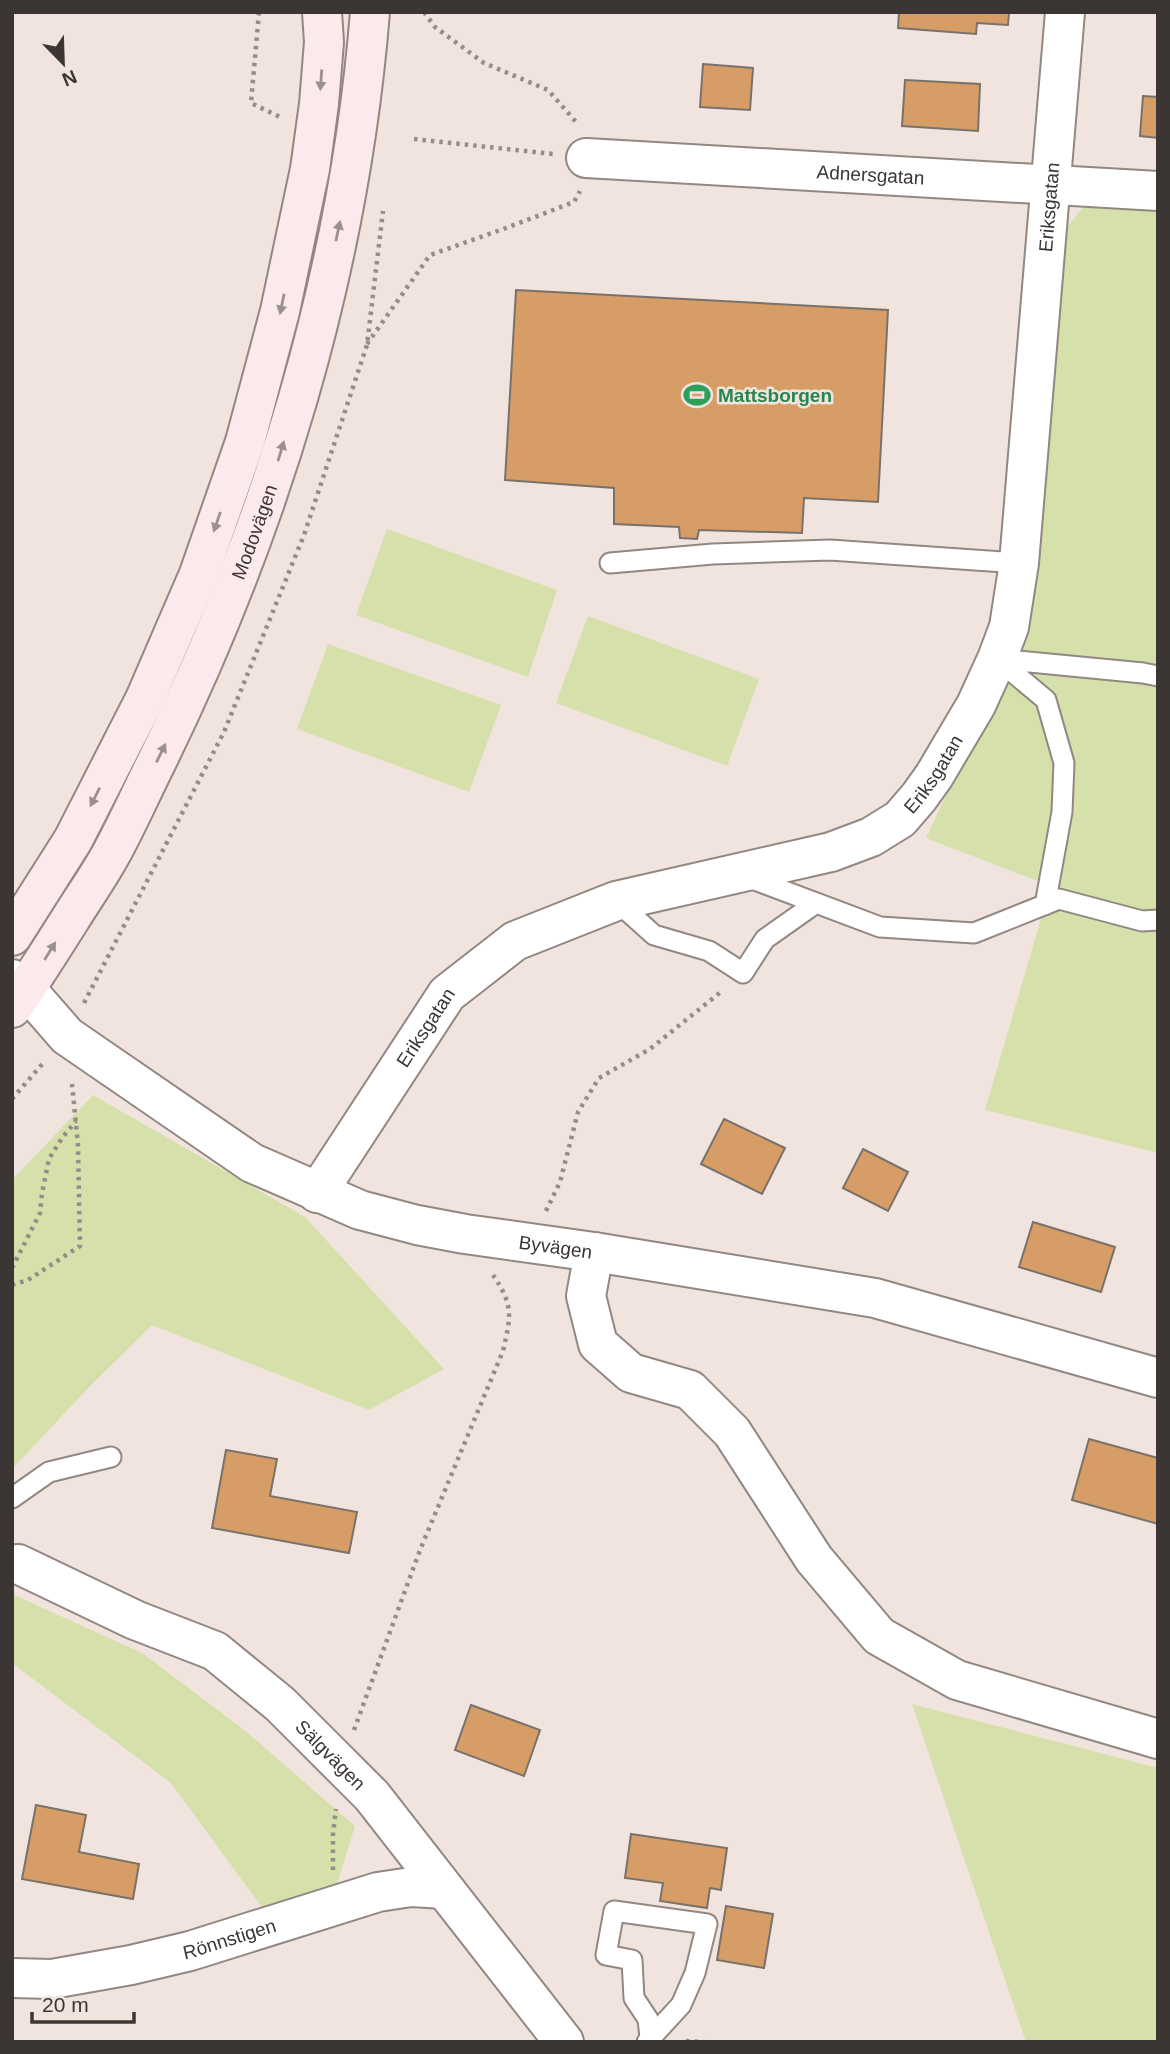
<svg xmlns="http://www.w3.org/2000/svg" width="1170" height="2054" font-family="Arial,sans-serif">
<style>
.green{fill:#d5e0aa}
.building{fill:#d69d66;stroke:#7a726a;stroke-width:2}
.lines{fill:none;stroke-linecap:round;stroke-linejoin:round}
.service-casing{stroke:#928781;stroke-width:23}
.minor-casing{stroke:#928781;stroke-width:42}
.secondary-casing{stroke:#928781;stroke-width:42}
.path{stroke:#968d88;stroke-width:4.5;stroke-dasharray:3.5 5;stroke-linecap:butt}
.service{stroke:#fff;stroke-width:19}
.minor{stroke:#fff;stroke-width:38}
.secondary{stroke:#fbe9ec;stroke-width:38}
.oneway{fill:#9b9090}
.labels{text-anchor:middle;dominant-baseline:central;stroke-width:5;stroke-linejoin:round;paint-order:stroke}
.street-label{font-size:19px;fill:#3b3633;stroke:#f1e4de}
.leisure-label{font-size:19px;font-weight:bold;fill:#27864d;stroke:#f1e4de;text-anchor:start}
</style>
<rect width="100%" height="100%" fill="#f1e4de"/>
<path class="green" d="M1085,205L1158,209V1153L985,1110L1045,905L1048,885L926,838L1009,660L1065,230Z
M387,529L557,590L528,677L356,615Z
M588,616L759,679L727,766L556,703Z
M328,644L501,705L469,792L297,729Z
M93,1095L305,1217L444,1369L369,1410L152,1325L91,1385L12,1469V1180Z
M12,1594L142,1653L243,1729L355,1826L333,1897L269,1917L171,1783L12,1663Z
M912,1704L1158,1768V2042H1026Z"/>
<path class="building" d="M899,12H1009L1008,25L977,23L976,34L898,28Z
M703,64L753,68L750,110L700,107Z
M905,80L980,84L978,131L902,126Z
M1143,96L1158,97V138L1140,136Z
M516,290L888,310L878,502L804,498L802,533L699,530L697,539L680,538L679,527L614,524V488L505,480Z
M724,1119L785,1148L762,1194L701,1164Z
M863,1149L908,1172L888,1211L843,1188Z
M1033,1222L1115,1247L1101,1292L1019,1267Z
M1089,1439L1158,1458V1524L1072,1500Z
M226,1450L277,1459L270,1496L357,1512L349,1553L212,1528Z
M471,1705L540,1730L524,1776L455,1750Z
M36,1805L86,1815L79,1852L139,1864L133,1899L22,1879Z
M631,1834L727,1848L721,1890L710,1888L707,1908L660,1901L663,1883L625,1878Z
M726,1906L773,1914L764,1968L717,1960Z"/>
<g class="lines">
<g class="service-casing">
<path id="service" d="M610,563L713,554L830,550L1019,563
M747,877L880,927L974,933L1059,899L1142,921L1158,920
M616,901L654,935L709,951L743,973L765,939L816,903
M1045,905L1062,812L1064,763L1046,700L997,659L1143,673L1158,676
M12,1498L49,1472L111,1457
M647,2042L681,2005L695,1973L707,1924L614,1911L606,1955L632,1960L634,1998L648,2019L650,2038"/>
</g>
<g class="minor-casing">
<g id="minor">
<path id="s1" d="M586,158L1158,191"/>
<path id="s2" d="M12,979L26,989L67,1036L252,1163L360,1210L417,1225L465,1234L594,1252L875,1298L1158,1378"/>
<path id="s3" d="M317,1193L447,994L515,941L616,901L831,852L871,837L900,819L919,797L934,776L976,705L997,659L1009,627L1019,563L1065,12"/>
<path d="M594,1252L586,1296L598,1344L631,1373L690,1390L732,1432L814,1559L879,1636L957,1680L1158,1739"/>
<path id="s4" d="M18,1564L135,1620L215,1651L280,1704L372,1796L564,2042"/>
<path id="s5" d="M12,1978L52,1979L131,1965L190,1951L378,1892L411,1887L444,1889"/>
</g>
</g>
<g class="secondary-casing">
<g id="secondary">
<path d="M12,936L73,840L145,699L199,574L245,442L280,311L310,169L319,104L324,42L322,12"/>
<path id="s6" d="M12,1008C33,979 52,948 71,918C84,897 99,876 111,854C127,825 141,793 156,763C271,529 349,272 370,12"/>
</g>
</g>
<path class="path" d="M259,12L251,103L282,118
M424,12L435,27L484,63L548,90L577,123
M414,139L553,154
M367,344L430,255L506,228L574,202L580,191
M84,1003L224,732L304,535L367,345L383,211
M12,1099L44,1062
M546,1211L560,1182L578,1112L599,1078L650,1049L722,991
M12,1268L40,1213L42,1193L49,1159L62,1138L76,1121
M12,1285L28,1280L80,1246L78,1145L72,1084
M354,1730L420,1550L503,1351C511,1316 514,1306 493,1275
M333,1870V1834L336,1809
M686,2041L705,2042"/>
<use href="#service" class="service"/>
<use href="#minor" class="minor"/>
<use href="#secondary" class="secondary"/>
</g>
<defs><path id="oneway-solid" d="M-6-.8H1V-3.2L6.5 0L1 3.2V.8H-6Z" transform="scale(1.75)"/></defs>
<g class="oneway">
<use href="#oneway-solid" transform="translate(321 80) rotate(94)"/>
<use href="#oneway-solid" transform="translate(338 231) rotate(-78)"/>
<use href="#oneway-solid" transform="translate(282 304) rotate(102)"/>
<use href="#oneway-solid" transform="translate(281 451) rotate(-73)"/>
<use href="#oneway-solid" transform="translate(217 522) rotate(109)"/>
<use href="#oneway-solid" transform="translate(161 753) rotate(-64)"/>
<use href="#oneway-solid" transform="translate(95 797) rotate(117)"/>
<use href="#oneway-solid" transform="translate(50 951) rotate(-58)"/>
</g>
<defs>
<g id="stadium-bare" transform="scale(2.1)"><path d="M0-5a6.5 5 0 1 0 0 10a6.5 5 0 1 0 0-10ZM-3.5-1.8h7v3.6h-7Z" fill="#2e9e5b" stroke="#f1e4de" stroke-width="2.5" paint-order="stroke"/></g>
</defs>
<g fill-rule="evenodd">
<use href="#stadium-bare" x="697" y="395"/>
</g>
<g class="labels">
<g class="street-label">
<text stroke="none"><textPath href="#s1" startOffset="285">Adnersgatan</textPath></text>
<text stroke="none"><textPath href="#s3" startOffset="1374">Eriksgatan</textPath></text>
<text stroke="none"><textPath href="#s6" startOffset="536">Modovägen</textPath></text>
<text stroke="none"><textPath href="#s3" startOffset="786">Eriksgatan</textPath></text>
<text stroke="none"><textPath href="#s3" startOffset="198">Eriksgatan</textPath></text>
<text stroke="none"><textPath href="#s2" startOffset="621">Byvägen</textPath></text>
<text stroke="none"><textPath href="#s4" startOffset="371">Sälgvägen</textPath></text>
<text stroke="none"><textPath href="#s5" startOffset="222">Rönnstigen</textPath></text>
</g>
<g class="leisure-label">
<text x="718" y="395">Mattsborgen</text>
</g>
</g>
<rect width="1170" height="2054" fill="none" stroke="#3b3633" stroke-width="28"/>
<g transform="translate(63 63) rotate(157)" stroke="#f1e4de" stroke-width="5" paint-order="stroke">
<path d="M0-5L12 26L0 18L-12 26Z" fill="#3b3633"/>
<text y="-10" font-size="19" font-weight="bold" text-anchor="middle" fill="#3b3633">N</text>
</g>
<path d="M32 2012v10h102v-10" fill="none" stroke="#3b3633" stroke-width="3.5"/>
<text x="42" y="2012" font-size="21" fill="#3b3633" stroke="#f1e4de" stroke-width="5" paint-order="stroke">20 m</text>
</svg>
